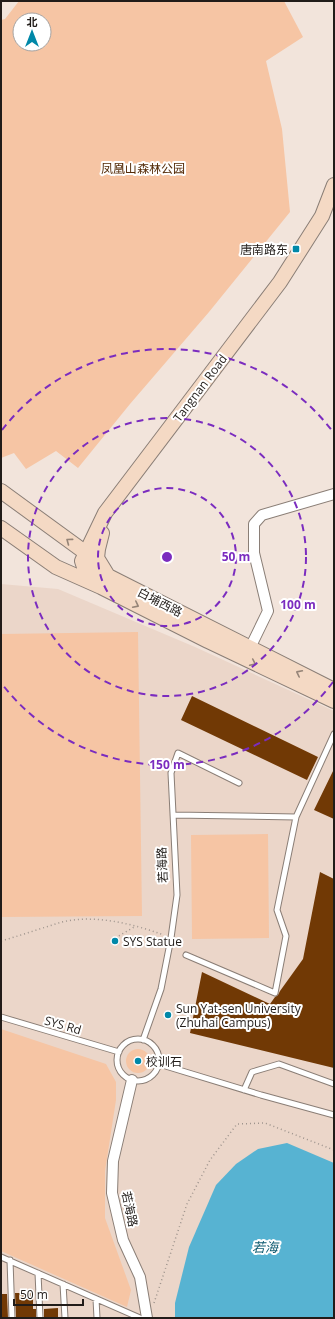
<svg xmlns="http://www.w3.org/2000/svg" width="335" height="1319" font-family="'Open Sans','Noto Sans SC',sans-serif">
<style>
.built{fill:#ebd6c9}
.green{fill:#f6c5a4;fill-rule:evenodd}
.water{fill:#57b3d2}
.building{fill:#713905}
.lines{fill:none;stroke-linecap:round;stroke-linejoin:round}
.lane-casing{stroke:#8a7e76;stroke-width:7}
.street-casing{stroke:#8a7e76;stroke-width:12}
.secondary-casing{stroke:#8a7e76;stroke-width:16}
.path{stroke:#9e948d;stroke-width:1.5;stroke-dasharray:1 3;stroke-linecap:butt}
.lane{stroke:#fff;stroke-width:5}
.street{stroke:#fff;stroke-width:10}
.secondary{stroke:#f4d9c4;stroke-width:14}
.oneway{stroke:#958477}
.ring{fill:none;stroke:#7b2cbf;stroke-width:2;stroke-dasharray:7 5}
.poi-dot{fill:#0088a8;stroke:#fff;stroke-width:1.5}
.labels{text-anchor:middle;dominant-baseline:central;stroke-width:4;stroke-linejoin:round;paint-order:stroke}
.park-label{font-size:12px;fill:#532a06;stroke:#fff}
.poi-label{font-size:12px;fill:#211c19;stroke:#fff;text-anchor:start}
.street-label{font-size:12px;fill:#211c19;stroke:#fff}
.water-label{font-size:13px;font-style:italic;fill:#0c5a70;stroke:#fff}
.centre{fill:#7b2cbf;stroke:#fff;stroke-width:2}
.ring-label{font-size:12px;text-anchor:middle;font-weight:bold;fill:#7b2cbf;stroke:#fff;stroke-width:4;stroke-linejoin:round;paint-order:stroke}
</style>
<rect width="100%" height="100%" fill="#f2e4db"/>
<path class="built" d="M1,584L58,589L195,647L334,711V1318H1Z"/>
<path class="green" d="M19,1H284L303,37L266,61L282,129L290,212L209,312L130,404L78,468L56,451L26,469L14,453L1,458V20L5,19ZM20,20H44V44H20Z
M138,632L142,916L1,917V634Z
M268,834L269,938L192,939L191,835Z
M1,1029L106,1064L116,1082V1100L105,1171V1218L131,1290L127,1307L1,1251Z
M126 1061a12 12 0 1 1 24 0a12 12 0 1 1-24 0Z"/>
<path class="water" d="M287,1143L334,1163V1318H175V1303L189,1247L216,1185L236,1164L258,1149Z"/>
<path class="building" d="M192,696L318,757L307,780L181,720Z
M334,769V819L314,810Z
M320,872L334,879V1068L190,1033L202,972L270,1004L275,997L278,995L280,991L303,959Z
M15,1293H33V1309H36V1318H16Z
M1,1294H7L8,1318H1Z
M58,1308V1318H44V1309Z"/>
<g class="lines">
<g class="lane-casing">
<path id="lane" d="M173,815L296,817L334,734
M186,955L275,993L286,936L277,910L296,817
M1,1017L119,1052
M117 1060a21 21 0 1 1 42 0a21 21 0 1 1-42 0Z
M143,1040L161,989L171,938L177,895L171,773L178,753L239,783
M159,1064L261,1095L334,1115
M244,1090L252,1072L279,1064L334,1084
M1,1257L140,1318
M10,1260L12,1318
M38,1273L40,1318
M63,1284L65,1318
M96,1299L97,1318"/>
</g>
<g class="street-casing">
<path id="street" d="M250,648L268,611L254,553V524L262,515L334,494
M132,1080L113,1161L112,1193L123,1240L140,1277L147,1318"/>
</g>
<g class="secondary-casing">
<path id="secondary" d="M1,491L86,553L108,576L334,690
M1,528L56,567L101,587L208,641L334,701
M102,533L98,549L97,558L108,576
M101,587L85,570L82,561L105,513L280,282L322,216L334,185"/>
</g>
<path class="path" d="M112,940L136,926
M1,941C22,935 42,928 62,922C95,914 133,924 164,935
M154,1303L187,1204L210,1160L237,1124L265,1123L334,1150"/>
<use href="#lane" class="lane"/>
<use href="#street" class="street"/>
<use href="#secondary" class="secondary"/>
</g>
<defs><path id="oneway-chevron" d="M-2-3.5L2.5 0L-2 3.5" fill="none" stroke-width="1.6" stroke-linecap="round" stroke-linejoin="round"/></defs>
<g class="oneway">
<use href="#oneway-chevron" transform="translate(69 541) rotate(-143)"/>
<use href="#oneway-chevron" transform="translate(136 605) rotate(27)"/>
<use href="#oneway-chevron" transform="translate(253 663) rotate(26)"/>
<use href="#oneway-chevron" transform="translate(299 673) rotate(-153)"/>
</g>
<g class="ring">
<circle cx="167" cy="557" r="69"/>
<circle cx="167" cy="557" r="139"/>
<path d="M333 682A208 208 0 0 1 2 684M2 430A208 208 0 0 1 333 432"/>
</g>
<g class="poi-dot">
<rect x="292" y="245" width="8" height="8" rx="2"/>
<circle cx="115" cy="941" r="4"/>
<circle cx="168" cy="1015" r="4"/>
<circle cx="138" cy="1061" r="4"/>
</g>
<g class="labels">
<g class="park-label">
<text x="143" y="168">凤凰山森林公园</text>
</g>
<g class="poi-label">
<text x="288" y="249" text-anchor="end">唐南路东</text>
<text x="123" y="941">SYS Statue</text>
<text x="176" y="1008">Sun Yat-sen University<tspan x="176" dy="14">(Zhuhai Campus)</tspan></text>
<text x="146" y="1061">校训石</text>
</g>
<g class="street-label">
<text transform="translate(200 388) rotate(-53)">Tangnan Road</text>
<text transform="translate(160 602) rotate(27)">白埔西路</text>
<text transform="translate(162 865) rotate(-93)">若海路</text>
<text transform="translate(63 1025) rotate(16)">SYS Rd</text>
<text transform="translate(130 1209) rotate(78)">若海路</text>
</g>
<g class="water-label">
<text x="265" y="1247">若海</text>
</g>
</g>
<circle cx="167" cy="557" r="6" class="centre"/>
<g class="ring-label">
<text x="236" y="561">50 m</text>
<text x="298" y="609">100 m</text>
<text x="167" y="769">150 m</text>
</g>
<rect width="335" height="1319" fill="none" stroke="#211c19" stroke-width="4"/>
<g transform="translate(32 32)"><circle r="19" fill="#ffffff" stroke="#a6a4a3"/>
<path d="M0-3L7 15L0 10L-7 15Z" fill="#0088a8"/>
<text y="-6" font-size="11" font-weight="bold" text-anchor="middle" fill="#211c19">北</text>
</g>
<path d="M14 1299v6h69v-6" fill="none" stroke="#211c19" stroke-width="2"/>
<text x="20" y="1299" font-size="12" fill="#211c19" stroke="#ffffff" stroke-width="3" paint-order="stroke">50 m</text>
</svg>
